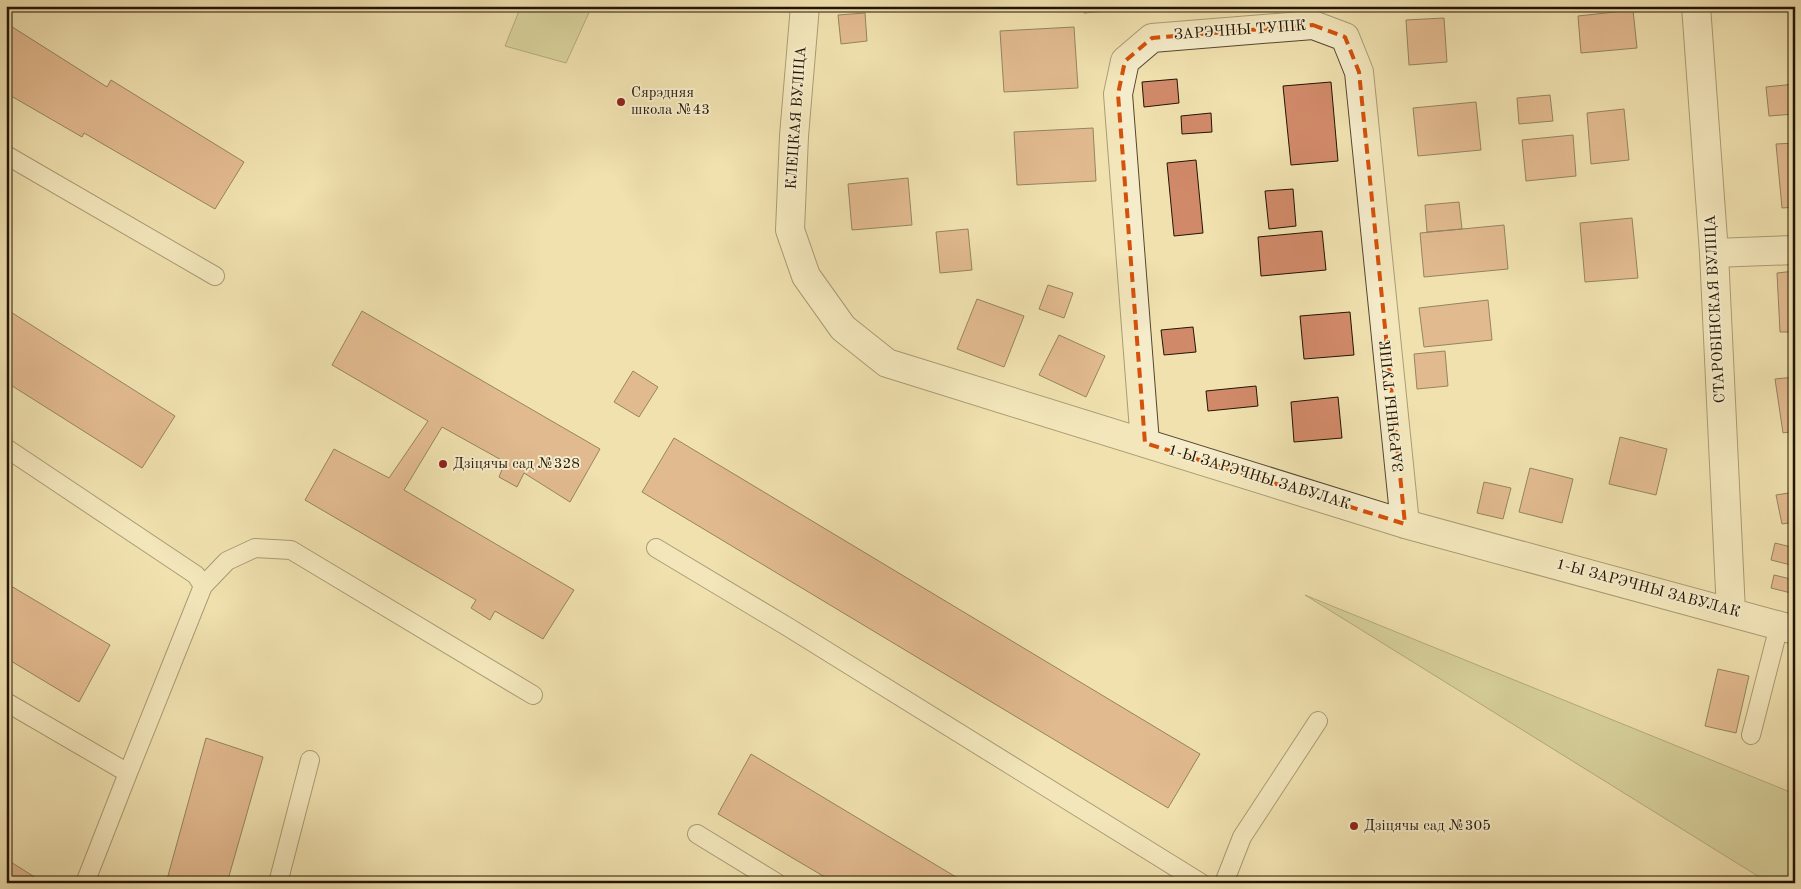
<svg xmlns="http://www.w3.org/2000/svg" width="1801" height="889" font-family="'Old Standard TT',serif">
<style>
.green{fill:#bdc288;stroke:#706b46}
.building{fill:#d18a69;stroke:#231403}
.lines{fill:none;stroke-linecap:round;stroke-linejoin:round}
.lane-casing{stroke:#56472e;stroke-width:20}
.street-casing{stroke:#56472e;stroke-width:30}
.lane{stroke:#f5eccb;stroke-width:18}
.street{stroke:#f5eccb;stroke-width:28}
.marked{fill:none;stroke:#d4520b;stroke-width:4;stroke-dasharray:10 6;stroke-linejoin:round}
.poi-dot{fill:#8f2418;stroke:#f5eccb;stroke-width:2}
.labels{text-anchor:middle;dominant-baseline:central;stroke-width:4;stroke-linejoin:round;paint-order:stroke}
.street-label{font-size:15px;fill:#231403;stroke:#f5eccb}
.poi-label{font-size:15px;fill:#231403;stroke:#f5eccb;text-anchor:start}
</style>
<rect width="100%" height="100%" fill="#f0e1af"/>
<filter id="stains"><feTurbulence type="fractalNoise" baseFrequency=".004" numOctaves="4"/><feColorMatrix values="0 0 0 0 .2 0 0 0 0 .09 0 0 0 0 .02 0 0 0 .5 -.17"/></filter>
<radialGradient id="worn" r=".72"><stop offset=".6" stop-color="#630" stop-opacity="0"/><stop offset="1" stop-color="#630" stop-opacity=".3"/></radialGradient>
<path class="green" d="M521,6H592L566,63L505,46Z
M1305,595L1795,794V883H1769Z"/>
<path class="building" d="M1084,6H1138V8L1084,13Z
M1633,10L1637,48L1581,53L1578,16Z
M865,13L867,41L841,44L838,15Z
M1444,18L1447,62L1409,65L1406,20Z
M6,23L107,87L111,80L244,162L215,209L84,133L82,137L6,93Z
M1074,27L1078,88L1004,92L1000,31Z
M1177,79L1179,103L1144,107L1142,82Z
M1331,82L1338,161L1291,165L1283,86Z
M1795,84V114L1769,116L1766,87Z
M1550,95L1553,121L1519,124L1517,98Z
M1476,102L1481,150L1418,156L1413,108Z
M1624,109L1629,160L1591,164L1587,113Z
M1211,113L1212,132L1182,134L1181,116Z
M1093,128L1096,181L1017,185L1014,132Z
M1573,135L1576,176L1526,181L1522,140Z
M1795,143V207L1782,208L1776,144Z
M1196,160L1203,233L1174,236L1167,163Z
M908,178L912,225L852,230L848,184Z
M1293,189L1296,226L1269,229L1265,191Z
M1459,202L1462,229L1427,232L1425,205Z
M1632,218L1638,278L1585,282L1580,223Z
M1504,225L1508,269L1424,277L1420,233Z
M968,229L972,270L940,273L936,232Z
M1322,231L1326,270L1261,276L1258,237Z
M1795,271V332H1780L1777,273Z
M1048,285L1073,293L1064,318L1039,309Z
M977,299L1024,316L1004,367L957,349Z
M1488,300L1492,340L1424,347L1419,308Z
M6,309L175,416L142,468L6,382Z
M362,311L600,449L570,502L524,473L517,487L499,477L505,462L442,427L404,490L574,590L543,639L495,611L490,620L471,608L476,600L305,500L334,449L389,478L428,421L332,365Z
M1350,312L1354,355L1304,359L1300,316Z
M1193,327L1196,352L1164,355L1161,330Z
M1059,335L1105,356L1086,397L1039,375Z
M1445,351L1448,386L1417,389L1414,354Z
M633,371L658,387L639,417L614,402Z
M1795,377V431L1783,433L1775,379Z
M1256,386L1258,406L1208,411L1206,391Z
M1338,397L1342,438L1294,442L1291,402Z
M1620,437L1667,449L1656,495L1609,484Z
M674,438L1200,754L1168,808L642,492Z
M1530,468L1573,479L1562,523L1519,512Z
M1484,482L1511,488L1503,519L1477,513Z
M1795,492V522L1782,524L1776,495Z
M1775,543L1795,548V566L1771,560Z
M1774,575L1795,580V594L1771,588Z
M6,583L110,645L79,702L6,658Z
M1718,669L1749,676L1736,733L1705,726Z
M206,738L263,757L227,883H166Z
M751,754L966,883H835L718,814Z
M6,859L41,881L39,883H6Z"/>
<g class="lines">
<g class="lane-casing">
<path id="lane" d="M6,155L215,276
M6,448L196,575L203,586
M656,548L788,627L1201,883
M6,702L128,773
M1751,735L1779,626
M697,834L777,883
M85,883L128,773L203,586L227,561L255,548L291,550L533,695
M278,883L310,760
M1224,883L1242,837L1318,721"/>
</g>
<g class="street-casing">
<path id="street" d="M805,6L794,136L790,230L806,276L843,328L887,363L1405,524L1795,630
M1696,6L1714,253L1731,612
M1714,253L1795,250
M1145,443L1118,94L1125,61L1152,38L1313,25L1345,37L1359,72L1405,524"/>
</g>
<use href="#lane" class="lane"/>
<use href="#street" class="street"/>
</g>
<path d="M0 0H1801V889H0ZM1313,25L1345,37L1359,72L1405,524L1145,443L1118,94L1125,61L1152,38Z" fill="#f0e1af" fill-opacity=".55" fill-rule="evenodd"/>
<path class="marked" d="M1313,25L1345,37L1359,72L1405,524L1145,443L1118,94L1125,61L1152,38Z"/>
<g class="poi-dot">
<circle cx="621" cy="102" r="5"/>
<circle cx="443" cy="464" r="5"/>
<circle cx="1354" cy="826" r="5"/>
</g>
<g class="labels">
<g class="street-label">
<text transform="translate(1240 31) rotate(-4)">ЗАРЭЧНЫ ТУПІК</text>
<text transform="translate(797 118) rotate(-86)">КЛЕЦКАЯ ВУЛІЦА</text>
<text transform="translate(1716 309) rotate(-93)">СТАРОБІНСКАЯ ВУЛІЦА</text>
<text transform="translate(1393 406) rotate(-96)">ЗАРЭЧНЫ ТУПІК</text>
<text transform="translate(1259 478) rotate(17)">1-Ы ЗАРЭЧНЫ ЗАВУЛАК</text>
<text transform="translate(1648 589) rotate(15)">1-Ы ЗАРЭЧНЫ ЗАВУЛАК</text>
</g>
<g class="poi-label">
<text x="631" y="93">Сярэдняя<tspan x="631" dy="17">школа №43</tspan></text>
<text x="453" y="464">Дзіцячы сад №328</text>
<text x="1364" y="826">Дзіцячы сад №305</text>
</g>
</g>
<rect width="1801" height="889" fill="none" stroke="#f0e1af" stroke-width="25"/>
<rect x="8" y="8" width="1786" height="874" fill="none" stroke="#231403" stroke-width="2.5"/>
<rect x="12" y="12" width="1776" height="864" fill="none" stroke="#231403"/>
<rect width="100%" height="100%" filter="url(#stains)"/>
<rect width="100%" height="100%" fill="url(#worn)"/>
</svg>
